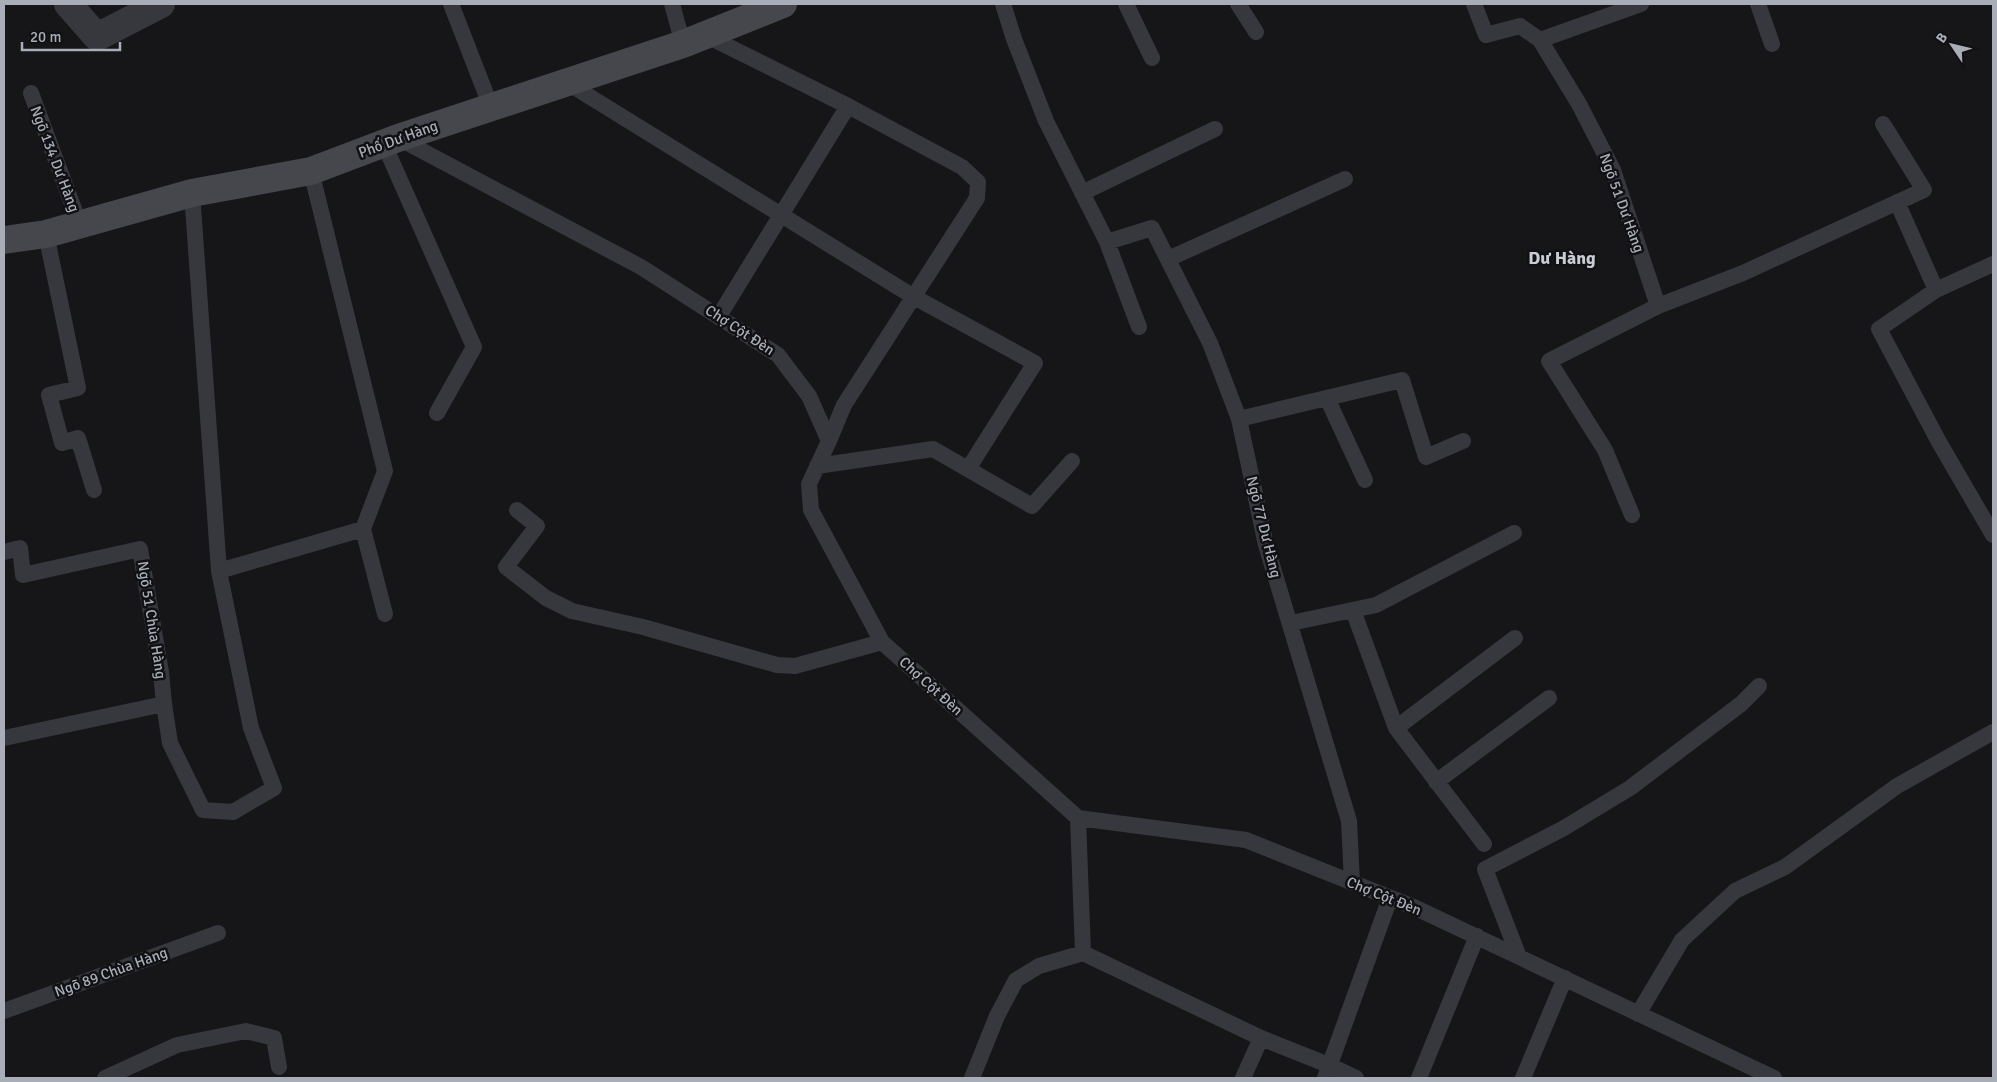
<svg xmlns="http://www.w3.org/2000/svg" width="1997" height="1082" font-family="Signika,sans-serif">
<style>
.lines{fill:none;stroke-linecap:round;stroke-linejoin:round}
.lane{stroke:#37383d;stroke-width:16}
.street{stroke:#37383d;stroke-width:28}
.secondary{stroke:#45474d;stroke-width:28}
.labels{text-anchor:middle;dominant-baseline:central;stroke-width:5;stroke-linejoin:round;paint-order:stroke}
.street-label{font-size:15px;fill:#a8adb8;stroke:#111113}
.quarter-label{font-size:18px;font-weight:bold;fill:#c9ccd4;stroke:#111113}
</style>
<rect width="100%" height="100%" fill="#161618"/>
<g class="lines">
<path class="lane" d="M451,4L491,107
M672,4L683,44
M1003,4L1014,39L1046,121L1107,242L1139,327
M1126,4L1152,58
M1238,4L1256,32
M1474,4L1486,35L1520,26L1540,40L1579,104L1613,170L1658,306
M1758,4L1772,44
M705,35L848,106L962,167L978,182L977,198L844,405L829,441
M1540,40L1641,4
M566,82L914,297L1035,363L968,469
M31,93L80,225
M398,138L641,267L778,355L809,396L829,441L809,484L811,510L882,642L1078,818L1246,840L1416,908L1774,1078
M384,144L474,347L437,413
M311,171L385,471L363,529L385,614
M1082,193L1215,129
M1897,202L1936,290
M46,234L78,388L49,395L62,443L78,438L94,490
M1107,242L1152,228L1210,343L1239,419L1266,545L1349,821L1352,883
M1168,259L1345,179
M1993,264L1936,290L1879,329L1939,442L1993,535
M719,316L848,106
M1327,398L1365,480
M1239,419L1402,380L1426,457L1463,441
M817,466L933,449L1032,506L1072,461
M517,510L537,526L506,567L546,598L572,611L643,627L777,665L795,666L882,642
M1632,515L1605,450L1549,361L1658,306L1743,273L1924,190L1883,124
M4,552L20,548L23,575L140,549L161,672L164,704L170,743L203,810L233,812L274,788L251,728L219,571L192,193
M219,571L363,529
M1353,610L1396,728L1484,844
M1291,623L1376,605L1514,533
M1396,728L1515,638
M4,738L164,704
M1436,782L1549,698
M1078,818L1083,953L1261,1038L1331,1066L1356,1078
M1519,957L1485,869L1564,828L1630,788L1741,704L1759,686
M4,1011L218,933
M1638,1014L1682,940L1735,891L1785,867L1897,786L1993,732
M105,1078L177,1045L246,1031L274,1038L279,1067
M972,1078L997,1016L1016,980L1039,966L1083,953
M1243,1078L1261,1038
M1325,1078L1390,898
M1419,1078L1477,936
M1523,1078L1565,978"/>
<path class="street" d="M68,4L97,37L161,4"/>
<path class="secondary" d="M4,240L46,234L192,193L311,171L398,138L683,44L783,4"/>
</g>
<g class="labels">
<g class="street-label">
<text transform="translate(398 139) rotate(-20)">Phố Dư Hàng</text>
<text transform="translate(55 159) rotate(69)">Ngõ 134 Dư Hàng</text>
<text transform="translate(1622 203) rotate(70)">Ngõ 51 Dư Hàng</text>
<text transform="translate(740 330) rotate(33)">Chợ Cột Đèn</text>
<text transform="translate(1264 527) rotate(76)">Ngõ 77 Dư Hàng</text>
<text transform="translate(152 620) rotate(81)">Ngõ 51 Chùa Hàng</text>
<text transform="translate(931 686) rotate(42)">Chợ Cột Đèn</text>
<text transform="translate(1384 896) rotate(22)">Chợ Cột Đèn</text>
<text transform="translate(111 972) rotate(-20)">Ngõ 89 Chùa Hàng</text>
</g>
<g class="quarter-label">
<text x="1562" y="258">Dư Hàng</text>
</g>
</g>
<rect width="1997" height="1082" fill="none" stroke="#a8adb8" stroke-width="10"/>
<g transform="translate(1952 45) rotate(305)" stroke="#111113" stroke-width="4" paint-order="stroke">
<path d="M0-4L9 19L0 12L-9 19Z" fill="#a8adb8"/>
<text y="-8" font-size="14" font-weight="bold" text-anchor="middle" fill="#a8adb8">B</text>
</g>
<path d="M22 42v8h98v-8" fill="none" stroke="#a8adb8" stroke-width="2.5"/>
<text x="30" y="42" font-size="15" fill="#a8adb8" stroke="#111113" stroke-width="4" paint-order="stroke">20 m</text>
</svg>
